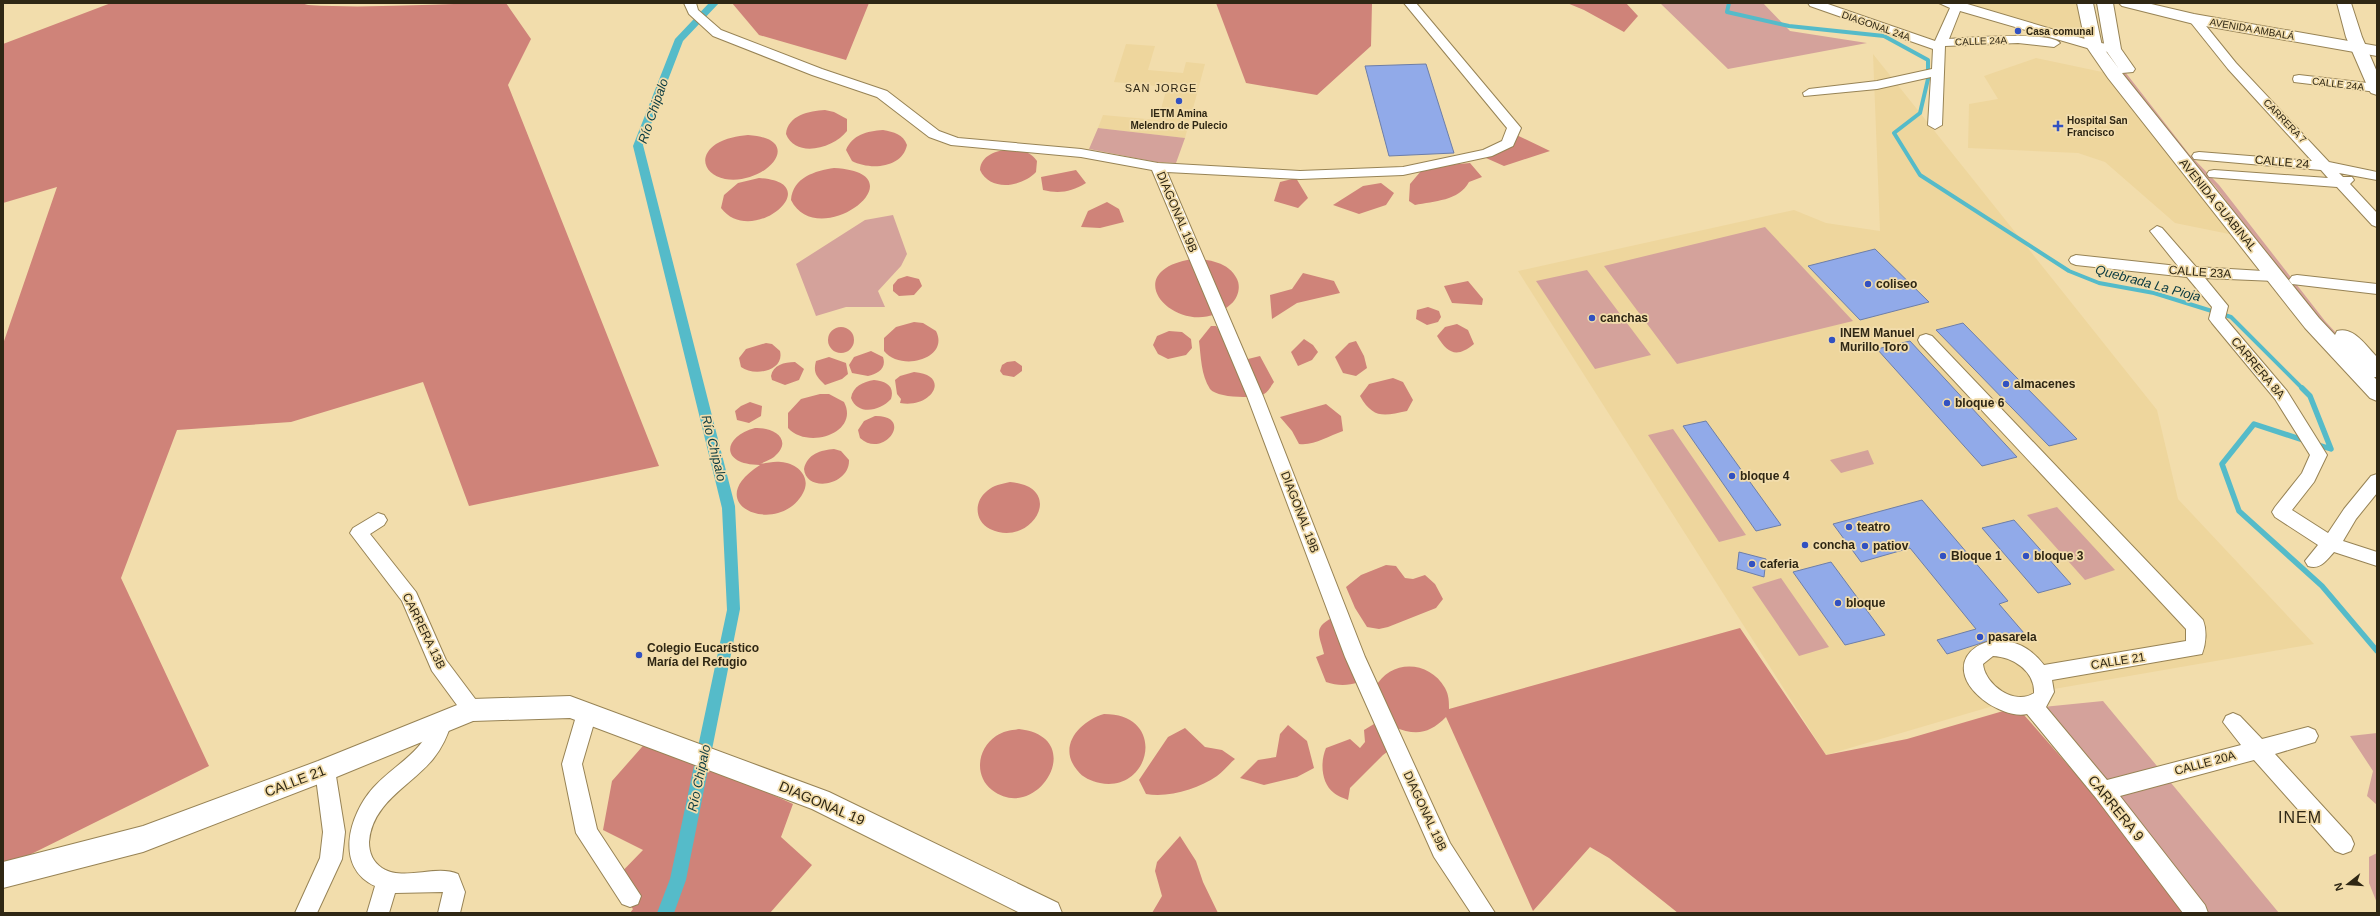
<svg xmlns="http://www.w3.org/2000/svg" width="2380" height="916" font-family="Helvetica,sans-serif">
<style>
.built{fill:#eed69d}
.green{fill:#d4a29b}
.forest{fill:#cf8379}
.water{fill:#55bbc9}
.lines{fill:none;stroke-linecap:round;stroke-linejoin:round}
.stream-far1{stroke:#55bbc9;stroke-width:4}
.stream{stroke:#55bbc9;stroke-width:5.5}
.building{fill:#91aae9;stroke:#6d7ea8}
.minor-casing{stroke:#978355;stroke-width:2}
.tertiary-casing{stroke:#978355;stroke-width:2}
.secondary-casing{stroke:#978355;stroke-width:2}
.primary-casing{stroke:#978355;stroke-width:2}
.minor{fill:#fff;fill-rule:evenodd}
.tertiary{fill:#fff;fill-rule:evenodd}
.secondary{fill:#fff;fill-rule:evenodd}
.primary{fill:#fff;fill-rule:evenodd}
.poi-dot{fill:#3251c1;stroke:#f2ddac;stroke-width:1.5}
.labels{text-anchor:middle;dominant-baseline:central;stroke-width:3.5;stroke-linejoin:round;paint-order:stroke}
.far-street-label{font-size:10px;fill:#2f2714;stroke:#f2ddac}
.far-poi-label{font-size:10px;font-weight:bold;fill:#2f2714;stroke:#f2ddac;text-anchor:start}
.far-neighbourhood-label{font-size:11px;letter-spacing:1px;fill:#2f2714;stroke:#f2ddac}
.street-label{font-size:12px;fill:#2f2714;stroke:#f2ddac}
.poi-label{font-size:12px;font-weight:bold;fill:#2f2714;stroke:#f2ddac;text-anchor:start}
.water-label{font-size:13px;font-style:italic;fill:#093a40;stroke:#f2ddac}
.near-street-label{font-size:14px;fill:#2f2714;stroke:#f2ddac}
.near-neighbourhood-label{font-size:16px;letter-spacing:1px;fill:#2f2714;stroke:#f2ddac}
</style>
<rect width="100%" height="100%" fill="#f2ddac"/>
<path class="built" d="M1965,3H2082L2086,37L2079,38Z
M1126,44L1155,46L1148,70L1183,73L1186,62L1205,64L1185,138L1098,128L1103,115L1158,120L1167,87L1114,82Z
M1873,54L2157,410L2178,499L2314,644L2048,690L1826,755L1518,271L1794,210L1826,223L1880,231Z
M2036,58L2107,73L2234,235L2175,223L2105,162L2078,153L1968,148L1969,104L1998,99L1984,76Z"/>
<path class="green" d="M1660,3H1763L1790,31L1867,43L1728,69Z
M2111,58L2115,59L2189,154L2219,185L2325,321L2377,377V384L2319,322L2214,185L2200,171Z
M1098,128L1185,138L1176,163L1156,162L1089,149Z
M893,215L907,254L901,266L878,291L885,307H846L816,316L796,264L865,220Z
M1765,227L1853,321L1677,364L1604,266Z
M1587,270L1651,355L1595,369L1536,281Z
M1673,429L1746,535L1719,542L1648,435Z
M1868,450L1874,464L1841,473L1830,460Z
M2057,507L2115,570L2085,580L2027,515Z
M1781,578L1829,647L1799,656L1752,587Z
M2103,701L2279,913H2204L2033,708Z
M2377,733V805L2367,796L2373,771L2350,736Z
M2377,853V903L2369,883V857Z"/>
<path class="forest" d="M111,3H301L308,5C374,9 440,3 506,3L531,39L508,85L659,466L469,506L423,382L291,422L177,430L121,578L209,766L5,867L3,864V344L57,187L3,203V44Z
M732,3H869L846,60L759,35Z
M1216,3H1372L1371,46L1317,95L1246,83Z
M1567,3H1626L1638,16L1624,32L1584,10Z
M825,110L834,112L847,119V131C834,148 796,159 786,134C788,115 809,111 825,110Z
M883,130C894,132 903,134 907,145C902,169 869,170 852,161L846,150C852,135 867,131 883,130Z
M1506,130L1550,151L1504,166L1486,158L1500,147Z
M748,135C808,139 765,186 725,179C705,175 697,157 716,144C726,138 737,136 748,135Z
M1009,149C1021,150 1030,151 1037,161L1036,172C1022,187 990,192 980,170C981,155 996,151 1009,149Z
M1470,163L1482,177L1469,182C1459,201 1434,201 1415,205L1409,201L1410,184L1421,171L1435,166Z
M834,168C925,173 818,254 791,200C793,177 815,171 834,168Z
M1076,170L1086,183C1071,192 1059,194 1043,190L1041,177Z
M759,178C830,182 752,249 721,208L724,195L738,183Z
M1296,178L1308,198L1298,208L1274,201L1280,182Z
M1381,183L1394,193L1386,205L1359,214L1333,205L1363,186Z
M1107,202L1119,209L1124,222L1100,228L1081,227L1088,211Z
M1192,259C1208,259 1229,262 1237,279C1241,287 1238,298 1231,304C1186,347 1109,273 1192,259Z
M1303,273L1334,281L1340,293L1297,303L1272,319L1270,295L1292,289Z
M907,276L919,279L922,286L914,295L899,296L893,291V285L898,279Z
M1468,281L1483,299L1482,305L1452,303L1444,286Z
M1428,307L1439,311L1441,317L1438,322L1427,325L1416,319L1417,310Z
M914,322L923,323L936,331C950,359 901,372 884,351V338L896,327Z
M1457,324L1468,330L1474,344C1457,358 1448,354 1437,336L1445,327Z
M1211,326H1216L1240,361L1260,356L1274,382C1271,386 1268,392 1264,394C1254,399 1217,398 1210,389C1201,375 1201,357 1199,341Z
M828 340a13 13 0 1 1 26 0a13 13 0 1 1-26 0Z
M1169,331L1182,332L1191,339L1192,348L1186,355L1168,359L1158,354L1153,345L1157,336Z
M1304,339L1313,345L1318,352L1312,360L1298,366L1291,352Z
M1356,341L1364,356L1367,368L1356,376L1343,373L1335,357L1349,343Z
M766,343L772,344L780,351C785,371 754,377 741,367L739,358L746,349Z
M871,351L883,357C887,369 877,374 868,376L852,373L849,365L854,357Z
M829,357L846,363L848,374L842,379L825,385C816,376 813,373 816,361Z
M1015,361L1022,366V371L1014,377L1003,375L1000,371L1002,365L1007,362Z
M795,362L804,369L799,380L785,385L772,380L771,376C773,365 784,362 795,362Z
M914,372C952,375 932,409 900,403L901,399L897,394L895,380L900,376Z
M1393,378L1403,382L1413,400L1407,411C1384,416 1373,419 1360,396L1369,384Z
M874,380C886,381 895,386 891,399C880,411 858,416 851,398C853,386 863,382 874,380Z
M820,394H829L844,402C860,433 808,450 788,428V413L801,399Z
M750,402L762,406L761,416L749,423L737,420L735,411L741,406Z
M1326,404L1341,416L1343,431C1328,436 1314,446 1299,444L1292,431L1280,417Z
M875,416C915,415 884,460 860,438L858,430L864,421Z
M755,428C774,427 794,440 774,457C770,460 764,462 760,464C767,463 774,461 781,462C797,463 812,477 803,493C779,538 697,505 760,465C720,465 722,437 755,428Z
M834,449L841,451L849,460C850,486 806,493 804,469C807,454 821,450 834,449Z
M1010,482C1068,487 1031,549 990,529C974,521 974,501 987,491C994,485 1001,484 1010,482Z
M1386,565L1396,566L1405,578L1413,579L1425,575L1435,584L1443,599L1436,608L1388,627L1379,629L1367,627L1355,608L1346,587L1361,575Z
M1327,594L1345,609L1373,674C1358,685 1343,688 1326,682L1316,657L1324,654C1320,636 1312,628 1332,618L1328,614L1323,599Z
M1740,628L1826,755L1907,739L2017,707L2140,847L2190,913H1678L1609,858L1590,847L1533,911L1446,717C1429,734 1416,736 1394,727L1375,688C1390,659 1429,660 1445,688C1449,695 1449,702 1449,709Z
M1104,714C1168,714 1151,793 1100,783C1091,781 1083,778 1077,770C1057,746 1080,721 1104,714Z
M1379,721L1395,746L1383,755L1350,788L1348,800C1344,798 1337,796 1334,793C1321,783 1320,762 1326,748L1350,739L1360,748L1365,742L1364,730Z
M1288,725L1307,741L1314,768L1297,777L1264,785L1240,778L1258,760L1276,757L1280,734Z
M1185,728L1205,747L1222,750L1235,759C1229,764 1223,772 1217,776C1198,789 1169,798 1146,794L1139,780L1168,737Z
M1019,729C1090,737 1037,825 992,790C974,776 977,749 996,736C1003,731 1011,730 1019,729Z
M649,739L793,804L781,837L812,865L770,913H630L633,909L610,884L643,850L603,830L612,781Z
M1180,836L1196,861L1203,882L1218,913H1152L1162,896L1155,871L1157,862Z"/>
<path class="water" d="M709,3H719L683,41L643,145L735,506L740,609L686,880L674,913H657L670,879L727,610L722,508L633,146L675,39Z"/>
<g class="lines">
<path class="stream-far1" d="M1729,3L1727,12L1789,26L1884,36L1928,60V79L1920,113L1894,133L1920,175L2069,271L2099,283L2154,293L2231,317L2303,389"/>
<path class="stream" d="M2302,388L2310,396L2331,449L2315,444
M2306,441L2254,424L2222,464L2239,511L2322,586L2377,651"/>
</g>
<path class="building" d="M1426,64L1454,153L1389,156L1365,66Z
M1875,249L1929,302L1860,320L1808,266Z
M1963,323L2077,439L2049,446L1936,330Z
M1910,341L2017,457L1982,466L1877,349Z
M1706,421L1781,525L1756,531L1683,426Z
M1922,500L2008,601L1999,604L2024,633L1991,640L1947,654L1937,640L1976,629L1910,548L1861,562L1833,524Z
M2014,520L2071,584L2038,593L1982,528Z
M1739,552L1766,559L1764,577L1737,569Z
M1831,562L1885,635L1845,645L1793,572Z"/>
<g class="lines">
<g class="minor-casing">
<path id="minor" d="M684,3H696L698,10L721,30L822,69L887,91L939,131L958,138L1081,149L1158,163L1300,171L1403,167L1483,150L1502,141L1507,128L1404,3H1416L1521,128L1513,146L1492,156L1403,175L1300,179L1167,172L1263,396L1365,657L1450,843L1495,913H1471L1434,857L1345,657L1247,396L1152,170L1081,157L951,145L929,137L877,97L812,75L713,36L689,14Z
M1808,3H1825L1935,41L1950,8L1939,3H1964L2095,42L2113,45L2115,48L2109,52L2094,50L1960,11L1949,39C1966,38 2052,31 2060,43L2054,47L2018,43L1945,46L1942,125L1935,129L1928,125L1931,77L1877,89L1804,96L1803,93L1809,89L1877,81L1932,69L1933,49L1810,6Z
M2194,15L2198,16L2236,63L2329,162L2377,172V180L2339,173L2343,177H2352L2354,180L2350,184L2377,213V227L2372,225L2337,187L2209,177L2207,174L2209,171L2214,170L2328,178L2321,170L2194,159L2192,156L2194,153L2199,152L2312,161L2228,69L2188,19Z
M2299,75L2376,84L2377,92L2294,82L2293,79L2294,76Z
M2157,226L2162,228L2196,267L2280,272L2282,276L2280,280L2275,281L2205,278L2228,306L2225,318L2287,391L2327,455L2314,482L2292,510L2328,533L2344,509L2371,476L2377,474V493L2356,519L2343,541L2377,552V566L2334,552C2326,561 2320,570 2308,566L2305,561L2318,545L2275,517L2272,512L2275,507L2302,473L2310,455L2275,399L2212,323L2209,319L2212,307L2187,277L2076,265L2071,263L2069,260L2071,257L2076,255L2178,266L2150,231Z
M2297,275L2377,284V294L2292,284L2289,280L2292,276Z
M1926,334L1932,336L2203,620C2207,630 2206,644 2202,654L2052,680L2054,692L2046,707L2107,780L2241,745L2223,722L2226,716L2233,713L2240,716L2262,739L2308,727L2315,730L2318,736L2315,742L2275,754L2351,837L2354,844L2351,851L2343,854L2335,851L2254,760L2120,796L2205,905L2208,913H2183L2096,798L2027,714C2015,717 1999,710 1989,704C1923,659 2003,610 2044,665L2186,641V629L1920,344L1918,340L1920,336ZM1993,656C2013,657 2035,671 2034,693C2015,706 1985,685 1983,664Z
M378,513L384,515L387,520L384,525L370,534L416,592L446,660L479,704L482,710L479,716L472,719L465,716L432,671L402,601L350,533L353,528Z
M587,704L594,707L597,713L582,764L597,829L641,896L638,904L630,907L622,904L576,833L562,764L577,713L580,707Z
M442,712L449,715L452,721C448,735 442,748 433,759C411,786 372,802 369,842C369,853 373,862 382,868C404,882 435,864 458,874L465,892L460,913H438L443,892L395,893L389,913H367L375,886C334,867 349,815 373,788C387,772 405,762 418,747C427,737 430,726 435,715Z
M325,761L332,763L335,770L345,832L342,859L317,913H295L320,858L323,832L315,770L318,763Z"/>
</g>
<g class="tertiary-casing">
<path id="tertiary" d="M2337,3H2351L2362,37L2377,72V95L2371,93L2369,90L2346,37Z
M570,696L829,792L1058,903L1062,913H1020L812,809L570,718L473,721L334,778L143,852L3,888V862L143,826L318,761L472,699Z"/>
</g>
<g class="secondary-casing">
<path id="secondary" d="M2119,3H2147L2194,14L2377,46V56L2194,24L2122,6Z"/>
</g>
<g class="primary-casing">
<path id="primary" d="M2077,3H2093L2102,46L2119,69L2105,49L2097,3H2113L2121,49L2135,69L2133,72L2122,73L2319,318L2335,335L2337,331C2354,326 2366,346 2377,357V377H2374L2377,380V401L2370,398L2305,328L2108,78L2086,46Z"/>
</g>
<use href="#minor" class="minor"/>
<use href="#tertiary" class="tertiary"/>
<use href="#secondary" class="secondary"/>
<use href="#primary" class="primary"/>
</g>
<g class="poi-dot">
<circle cx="2018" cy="31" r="4"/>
<circle cx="1179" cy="101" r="4"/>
<path d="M2056 120h4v4h4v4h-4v4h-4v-4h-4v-4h4z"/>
<circle cx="1868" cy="284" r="4"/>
<circle cx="1592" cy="318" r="4"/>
<circle cx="1832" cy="340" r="4"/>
<circle cx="2006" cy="384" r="4"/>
<circle cx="1947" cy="403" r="4"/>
<circle cx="1732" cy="476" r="4"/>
<circle cx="1849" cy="527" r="4"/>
<circle cx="1805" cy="545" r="4"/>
<circle cx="1865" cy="546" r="4"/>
<circle cx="1943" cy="556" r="4"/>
<circle cx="2026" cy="556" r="4"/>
<circle cx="1752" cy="564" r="4"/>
<circle cx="1838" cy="603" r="4"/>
<circle cx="1980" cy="637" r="4"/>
<circle cx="639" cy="655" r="4"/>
</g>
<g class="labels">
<g class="far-street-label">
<text transform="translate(1876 26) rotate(19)">DIAGONAL 24A</text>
<text transform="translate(2252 29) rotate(10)">AVENIDA AMBALÁ</text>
<text transform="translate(1981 41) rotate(-2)">CALLE 24A</text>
<text transform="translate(2338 84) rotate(7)">CALLE 24A</text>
<text transform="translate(2285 121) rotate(46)">CARRERA 7</text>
</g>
<g class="far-poi-label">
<text x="2026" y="31">Casa comunal</text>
<text x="1179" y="113" text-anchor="middle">IETM Amina<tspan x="1179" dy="12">Melendro de Pulecio</tspan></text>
<text x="2067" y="120">Hospital San<tspan x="2067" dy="12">Francisco</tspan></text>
</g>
<g class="far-neighbourhood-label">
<text x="1161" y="88">SAN JORGE</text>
</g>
<g class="street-label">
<text transform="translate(2282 162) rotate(5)">CALLE 24</text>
<text transform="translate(2218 205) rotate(51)">AVENIDA GUABINAL</text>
<text transform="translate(1177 212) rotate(67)">DIAGONAL 19B</text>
<text transform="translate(2200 272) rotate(4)">CALLE 23A</text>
<text transform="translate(2258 368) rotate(50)">CARRERA 8A</text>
<text transform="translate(1300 512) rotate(69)">DIAGONAL 19B</text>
<text transform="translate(424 631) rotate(64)">CARRERA 13B</text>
<text transform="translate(2118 661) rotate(-9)">CALLE 21</text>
<text transform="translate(2205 763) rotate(-15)">CALLE 20A</text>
<text transform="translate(1425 811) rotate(65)">DIAGONAL 19B</text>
</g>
<g class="poi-label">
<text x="1876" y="284">coliseo</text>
<text x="1600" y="318">canchas</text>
<text x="1840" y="333">INEM Manuel<tspan x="1840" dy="14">Murillo Toro</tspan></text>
<text x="2014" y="384">almacenes</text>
<text x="1955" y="403">bloque 6</text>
<text x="1740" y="476">bloque 4</text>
<text x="1857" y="527">teatro</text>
<text x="1813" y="545">concha</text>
<text x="1873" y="546">patiov</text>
<text x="1951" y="556">Bloque 1</text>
<text x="2034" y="556">bloque 3</text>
<text x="1760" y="564">caferia</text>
<text x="1846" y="603">bloque</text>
<text x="1988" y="637">pasarela</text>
<text x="647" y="648">Colegio Eucarístico<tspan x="647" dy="14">María del Refugio</tspan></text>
</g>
<g class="water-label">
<text transform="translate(653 111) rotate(-71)">Río Chipalo</text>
<text transform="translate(2148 283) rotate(15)">Quebrada La Pioja</text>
<text transform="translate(714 448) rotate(76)">Río Chipalo</text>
<text transform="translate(699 778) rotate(-78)">Río Chipalo</text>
</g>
<g class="near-street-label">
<text transform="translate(295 781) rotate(-21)">CALLE 21</text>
<text transform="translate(822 803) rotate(23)">DIAGONAL 19</text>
<text transform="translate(2116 808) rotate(51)">CARRERA 9</text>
</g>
<g class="near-neighbourhood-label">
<text x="2300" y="817">INEM</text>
</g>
</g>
<rect width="2380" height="916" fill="none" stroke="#2f2714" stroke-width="8"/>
<g transform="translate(2348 884) rotate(253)" stroke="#f2ddac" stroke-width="3" paint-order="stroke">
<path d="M0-3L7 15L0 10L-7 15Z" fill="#2f2714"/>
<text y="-6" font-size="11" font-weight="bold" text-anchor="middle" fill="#2f2714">N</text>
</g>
</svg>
